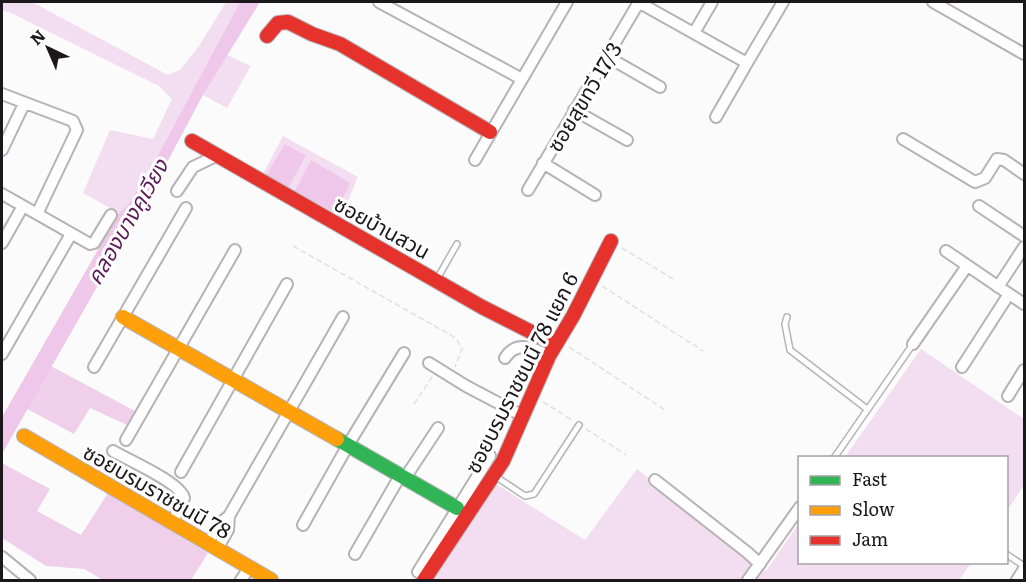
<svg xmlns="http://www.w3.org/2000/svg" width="1026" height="582" font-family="Literata,'Noto Sans Thai',serif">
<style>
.green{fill:#f3ddf0}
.forest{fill:#efcfea}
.water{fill:#efc7ea}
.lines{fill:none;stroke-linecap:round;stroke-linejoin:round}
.lane-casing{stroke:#b6b3b5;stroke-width:8}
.street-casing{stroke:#b6b3b5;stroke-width:14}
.fast-casing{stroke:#b6b3b5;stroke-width:16}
.slow-casing{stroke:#b6b3b5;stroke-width:16}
.jam-casing{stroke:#b6b3b5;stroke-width:16}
.path{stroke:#e1e1e1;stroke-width:1.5;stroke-dasharray:6 3;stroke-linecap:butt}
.lane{stroke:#fffeff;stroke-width:5}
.street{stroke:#fffeff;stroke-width:10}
.fast{stroke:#30b455;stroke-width:14}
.slow{stroke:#ff9f0a;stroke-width:14}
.jam{stroke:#e5322d;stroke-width:14}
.labels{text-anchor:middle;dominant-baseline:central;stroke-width:6;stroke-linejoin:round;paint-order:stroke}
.street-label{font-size:21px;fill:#1c171b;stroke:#fff}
.water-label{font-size:22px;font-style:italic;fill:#5c1a56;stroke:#fff}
</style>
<rect width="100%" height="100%" fill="#fcfbfc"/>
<path class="green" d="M2,2H32L168,75L180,70L199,46L226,2H240L158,155L130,202L119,213L83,193L110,130L153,139L172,99L159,86L11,13L2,10Z
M227,55L251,66L227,108L203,95Z
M283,136L358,177L336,229L257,185Z
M921,349L1024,419V485L1007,511L1006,458L845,457Z
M637,469L766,571L799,523L800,562L971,563L959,580H433L494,483L585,540Z"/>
<path class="forest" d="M51,366L135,411L127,425L90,408L74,434L27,409Z
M2,463L50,489L37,511L81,535L108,493L208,553L191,580H103L84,569L46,566L2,538Z"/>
<path class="water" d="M240,2H260L203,95L155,185L2,454V417L119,213L130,202L158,155Z
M285,144L306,156L288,188L266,176Z
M311,160L350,183L336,213L295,191Z"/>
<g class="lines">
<g class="lane-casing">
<path id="lane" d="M437,279L457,244
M787,317L785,324L790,350L867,409
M834,458L913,344
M495,476L525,496L534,494L579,425
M1006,554L1024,566"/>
</g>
<g class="street-casing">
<path id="street" d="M379,2L522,79
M638,2L747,63L783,2
M933,2L1024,54
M694,33L712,2
M606,56L660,87
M2,94L73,121L77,130L37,214
M574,110L627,140
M716,117L747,63
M903,139L975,182L985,178L997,159L1004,160L1024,174
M2,150L24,104
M475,160L567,2
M543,163L595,195
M528,190L639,2
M177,191L193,167L216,156
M2,194L90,244L94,243L111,215
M979,206L1024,236
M2,243L23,206
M946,251L1024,304
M998,287L1024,247
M913,344L967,266
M2,354L71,234
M505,358C516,340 534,348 549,356
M429,363L466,386L523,416
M94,367L186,208
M962,367L1009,294
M1008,396L1024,370
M126,440L235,250
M113,451C128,460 180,482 184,498L172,523
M181,472L287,284
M405,478L438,428
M655,480L748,553L760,564
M303,525L348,445L404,353
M208,544L218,525L229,516L343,317
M217,549L228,530L229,516
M355,554L400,476
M2,557L30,580
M418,572L490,456
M241,580L249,568
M748,580L800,507
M1017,580L1024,569"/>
</g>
<g class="fast-casing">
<path id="fast" d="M337,439L457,508"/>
</g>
<g class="slow-casing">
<path id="slow" d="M123,317L337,439
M24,436L271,580"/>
</g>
<g class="jam-casing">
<path id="jam" d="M267,36L278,23L288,22L312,34L340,44L490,132
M192,141L482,307L547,340L554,347
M424,580L503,461L549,356L573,316L611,241"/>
</g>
<path class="path" d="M293,246L456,338L462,349L455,367
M622,248L675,280
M602,286L703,351
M569,347L665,410
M543,402L572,420
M414,404L432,377
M586,429L626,455"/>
<use href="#lane" class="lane"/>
<use href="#street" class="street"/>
<use href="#fast" class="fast"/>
<use href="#slow" class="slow"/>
<use href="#jam" class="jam"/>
</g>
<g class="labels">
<g class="street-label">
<text transform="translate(583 96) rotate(-59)">ซอยสุขทวี 17/3</text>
<text transform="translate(383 226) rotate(29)">ซอยบ้านสวน</text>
<text transform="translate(520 372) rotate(-63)">ซอยบรมราชชนนี 78 แยก 6</text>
<text transform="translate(158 490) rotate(30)">ซอยบรมราชชนนี 78</text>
</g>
<g class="water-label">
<text transform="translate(126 221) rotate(-60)">คลองบางคูเวียง</text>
</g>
</g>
<rect width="1026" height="582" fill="none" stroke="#1c171b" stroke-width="6"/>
<rect x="798" y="456" width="210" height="108" fill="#ffffff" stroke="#a4a2a4" stroke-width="1.5"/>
<rect x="810" y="476" width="30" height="9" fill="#30b455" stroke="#a4a2a4" stroke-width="1.5"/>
<text x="852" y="486" font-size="18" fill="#1c171b">Fast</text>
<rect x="810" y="506" width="30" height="9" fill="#ff9f0a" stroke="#a4a2a4" stroke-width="1.5"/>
<text x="852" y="516" font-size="18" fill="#1c171b">Slow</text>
<rect x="810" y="536" width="30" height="9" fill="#e5322d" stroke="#a4a2a4" stroke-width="1.5"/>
<text x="852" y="546" font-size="18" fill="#1c171b">Jam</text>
<g transform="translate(48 48) rotate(316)" stroke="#ffffff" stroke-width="4.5" paint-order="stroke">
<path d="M0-4.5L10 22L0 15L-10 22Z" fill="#1c171b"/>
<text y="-9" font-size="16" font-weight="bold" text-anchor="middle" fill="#1c171b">N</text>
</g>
</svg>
